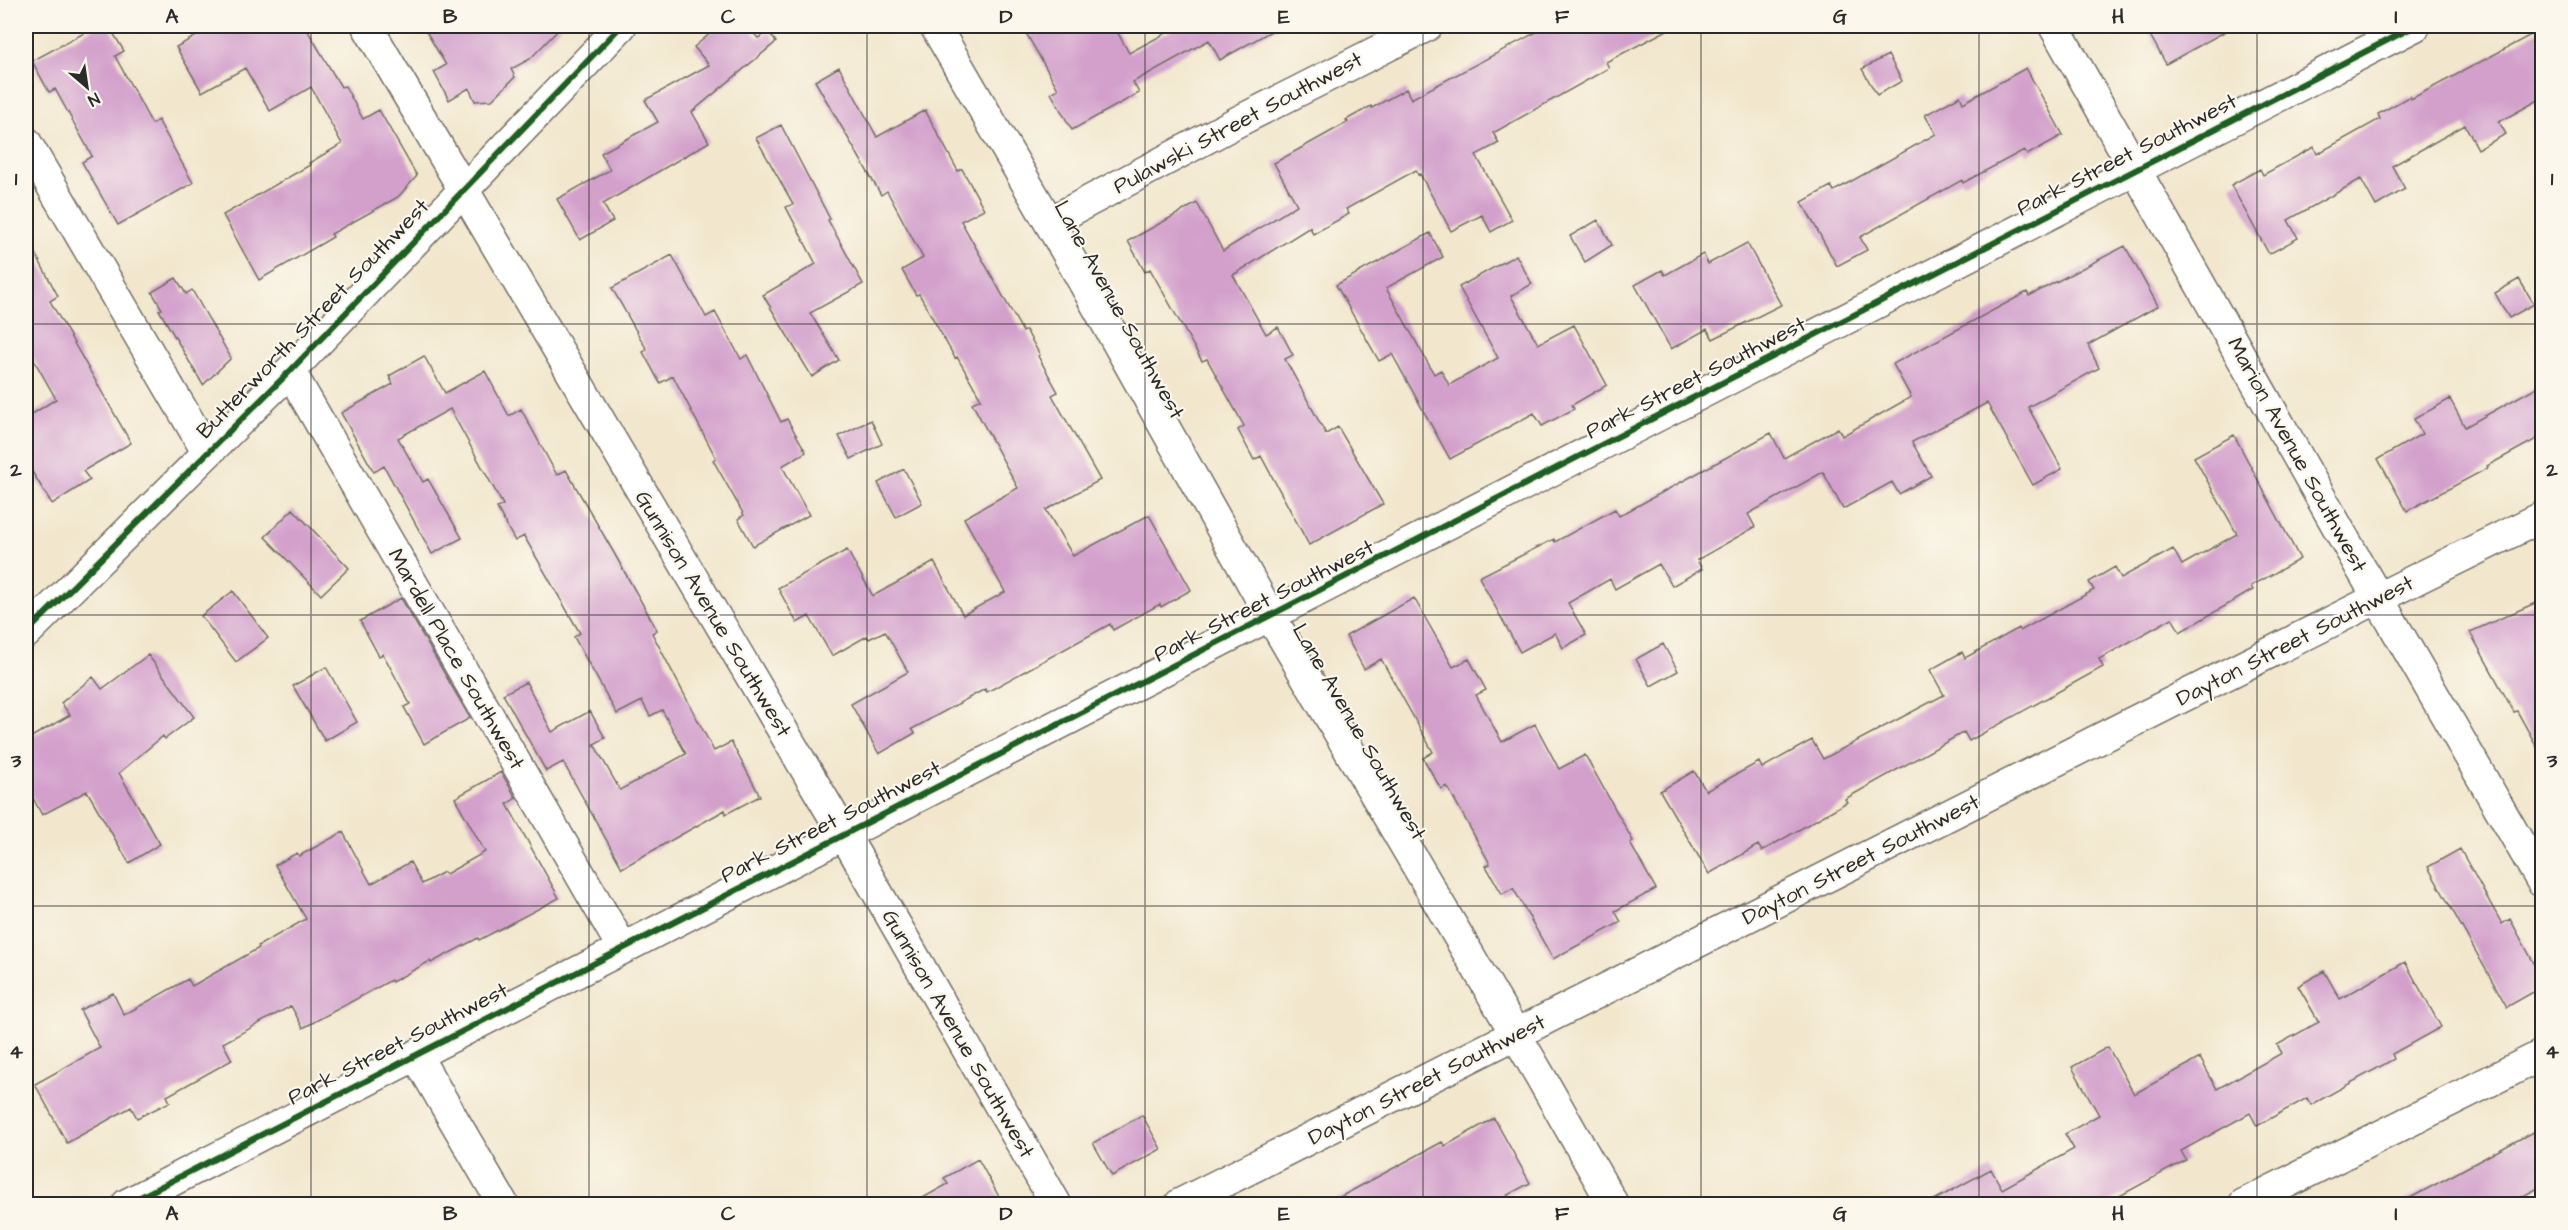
<svg xmlns="http://www.w3.org/2000/svg" width="2568" height="1230" font-family="'Architects Daughter',sans-serif">
<style>
.building{fill:#d3a0cc}
.lines{fill:none;stroke-linecap:round;stroke-linejoin:round}
.minor-casing{stroke:#716d64;stroke-width:33}
.minor{stroke:#fff;stroke-width:30}
.cycleway-casing{stroke:#fbf7ec;stroke-width:10}
.cycleway{stroke:#1b5e20;stroke-width:6}
.grid{fill:none;stroke:#2b2b2b;stroke-width:1.5;stroke-opacity:0.55}
.labels{text-anchor:middle;dominant-baseline:central;stroke-width:4.5;stroke-linejoin:round;paint-order:stroke}
.street-label{font-size:22px;fill:#2b2b2b;stroke:#fbf7ec}
.neatline{fill:none;stroke:#2b2b2b;stroke-width:2}
.grid-label{font-size:20px;text-anchor:middle;font-weight:bold;fill:#2b2b2b}
</style>
<rect width="100%" height="100%" fill="#fbf7ec"/>
<filter id="ink" filterUnits="userSpaceOnUse"><feTurbulence type="fractalNoise" baseFrequency=".0167" numOctaves="2"/><feDisplacementMap in="SourceGraphic" scale="12" xChannelSelector="R" yChannelSelector="G"/><feConvolveMatrix kernelMatrix="1 2 1 2 8 2 1 2 1" color-interpolation-filters="sRGB"/></filter>
<filter id="wash" filterUnits="userSpaceOnUse"><feTurbulence type="fractalNoise" baseFrequency=".008" numOctaves="4" result="noise"/><feDisplacementMap in="SourceGraphic" scale="24" xChannelSelector="R" yChannelSelector="G"/><feGaussianBlur stdDeviation="1.35" result="paint"/><feColorMatrix in="noise" values="0 0 0 0 0 0 0 0 0 0 0 0 0 0 0 0 0 1.4 0 .05"/><feComposite in="paint" operator="in"/></filter>
<g filter="url(#wash)">
<rect width="100%" height="100%" fill="#f2e7cd"/>
<g id="blocks">
<path class="building" d="M97,26H109L124,51L115,56L152,124L158,120L193,183L118,225L82,162L92,156L55,89L49,92L32,61Z
M215,26H305L341,87L345,86L363,119L379,110L417,176L398,197L331,234L333,237L259,280L223,215L310,165L309,163L342,144L311,87L270,111L245,68L202,92L176,47Z
M423,26H562L530,59L511,69L515,77L492,100L475,101L469,88L449,100L434,72L446,65Z
M719,26H747L758,38L769,32L776,42L692,112L709,142L603,204L613,221L580,240L557,199L610,170L601,153L658,122L645,100L709,65L694,47Z
M1022,26H1114L1129,53L1179,26H1280L1220,60L1209,40L1133,82L1139,93L1072,130L1051,93L1058,89Z
M1548,26H1675L1606,62L1609,68L1493,133L1499,143L1476,155L1512,220L1491,232L1482,215L1451,231L1420,174L1418,175L1416,170L1346,209L1349,214L1313,234L1310,227L1233,275L1266,334L1278,327L1293,355L1285,359L1326,434L1338,427L1383,504L1309,545L1261,456L1254,460L1238,430L1244,426L1207,359L1202,361L1150,269L1145,272L1128,241L1197,203L1223,251L1297,205L1274,163L1348,122L1346,120L1371,106L1372,108L1406,89L1411,99Z
M2145,26H2235L2166,64Z
M2542,29V98L2499,122L2506,134L2478,149L2465,125L2392,166L2405,189L2376,206L2361,179L2288,220L2298,238L2269,254L2231,185L2260,169L2263,175L2314,147L2317,154L2380,119L2378,114L2410,96L2411,99Z
M1888,55L1902,81L1877,95L1862,69Z
M839,67L877,137L925,110L958,171L962,169L984,209L961,221L1023,332L1026,330L1040,355L1038,356L1058,392L1052,395L1100,480L1046,510L1073,556L1149,515L1191,590L1161,607L1160,604L1113,630L1110,624L987,692L985,689L912,729L915,733L879,754L851,704L908,672L885,631L869,639L867,636L832,656L809,616L797,623L778,588L847,550L873,596L934,562L963,615L1005,592L964,518L1018,488L972,403L981,399L957,357L955,358L919,294L916,295L902,270L923,258L887,191L881,195L815,81Z
M2026,68L2063,135L2027,155L2024,150L1963,183L1962,180L1860,237L1867,250L1837,266L1802,202L1831,186L1834,191L1936,134L1925,115L1960,96L1963,103Z
M781,125L830,219L828,220L863,284L810,313L839,360L812,377L763,295L816,264L786,207L793,204L756,138Z
M1598,220L1612,245L1585,262L1570,236Z
M1430,233L1443,257L1386,288L1434,374L1441,370L1449,385L1498,358L1459,287L1516,255L1532,284L1511,296L1538,344L1574,325L1607,385L1572,405L1574,409L1542,426L1534,413L1450,459L1392,354L1379,361L1336,285Z
M26,236L58,296L50,301L131,443L83,471L90,480L52,504L26,462V418L56,399L26,346Z
M1747,243L1781,305L1713,339L1707,329L1671,349L1635,285L1662,270L1665,275L1703,254L1708,264Z
M2125,246L2158,306L2088,345L2099,368L2028,407L2062,469L2033,485L1987,403L1912,442L1931,476L1899,494L1892,482L1843,509L1823,472L1748,514L1755,527L1697,560L1702,569L1672,586L1659,564L1615,589L1610,579L1568,603L1586,635L1563,648L1555,633L1520,652L1479,577L1554,539L1555,542L1615,509L1619,516L1771,433L1784,458L1838,428L1842,436L1911,397L1893,364L2027,292L2029,296Z
M672,255L706,317L715,312L741,359L747,355L781,422L787,419L806,452L782,466L809,515L753,546L738,519L744,515L713,460L716,458L673,376L660,383L643,352L647,350L612,288Z
M176,278L186,294L192,290L231,358L203,385L159,310L162,309L152,292Z
M2519,279L2534,304L2509,318L2495,293Z
M424,356L445,393L485,371L509,416L521,409L557,475L566,470L614,553L657,630L652,633L714,751L731,742L760,796L726,814L725,810L622,868L563,762L546,771L503,694L526,682L552,732L590,711L605,738L594,744L620,790L686,754L662,710L650,716L642,701L617,714L574,637L580,633L524,536L515,541L497,508L503,505L450,409L398,438L423,482L428,479L462,538L432,554L384,466L374,472L341,413L393,384L389,376Z
M2542,384V436L2487,466L2488,468L2407,511L2378,459L2422,434L2414,419L2450,399L2465,427Z
M871,420L882,444L851,459L839,436Z
M2234,435L2300,559L2251,586L2253,590L2180,632L2172,618L2099,659L2103,667L1969,741L1964,732L1845,799L1847,802L1762,851L1758,845L1709,874L1660,791L1694,771L1706,791L1759,762L1762,768L1812,740L1823,759L1944,695L1930,670L1962,652L1965,658L2019,628L2020,631L2094,590L2089,582L2115,567L2121,578L2173,549L2182,565L2237,534L2194,457Z
M904,469L922,503L896,517L878,483Z
M293,509L349,568L321,595L265,537Z
M233,591L268,638L236,662L201,616Z
M401,598L470,718L424,744L404,707L410,704L383,654L379,656L360,621Z
M1414,598L1453,667L1469,659L1486,690L1476,695L1502,742L1535,724L1559,769L1585,755L1633,841L1630,843L1656,889L1615,911L1621,922L1553,959L1513,888L1502,894L1486,866L1490,864L1447,786L1441,789L1423,758L1433,752L1381,659L1364,669L1346,636Z
M2542,600V756L2517,711L2514,712L2470,632Z
M1663,644L1678,671L1651,686L1636,659Z
M148,655L194,717L165,739L163,736L119,773L160,844L129,863L87,791L42,815L26,785V740L70,715L61,703L93,677L102,689Z
M326,667L357,722L325,741L293,686Z
M501,772L516,798L507,804L559,898L479,940L478,938L431,963L430,961L392,982L391,980L303,1028L291,1006L223,1043L232,1060L167,1096L170,1102L137,1118L131,1107L67,1143L35,1084L100,1048L80,1010L113,993L124,1015L188,979L192,986L259,948L258,946L306,919L275,865L297,853L299,856L343,832L371,884L410,862L422,884L444,872L446,874L485,852L455,798Z
M2460,849L2502,924L2510,919L2542,978V987L2507,1007L2428,867Z
M2405,962L2441,1027L2392,1054L2394,1059L2311,1105L2307,1098L2257,1126L2250,1113L2181,1151L2186,1160L2105,1204H1927L1991,1169L2002,1189L2074,1149L2065,1134L2099,1115L2072,1067L2108,1047L2134,1094L2200,1058L2217,1089L2282,1053L2277,1045L2319,1022L2298,986L2324,971L2340,999Z
M1142,1115L1161,1149L1112,1176L1093,1143Z
M1494,1118L1530,1183L1491,1204H1327L1442,1142L1445,1146Z
M2542,1127V1186L2508,1204H2399Z
M978,1159L1003,1204H912L948,1184L944,1178Z"/>
</g>
</g>
<g filter="url(#ink)">
<use href="#blocks" fill-opacity="0" stroke="#716d64" stroke-width="1.5"/>
<g class="lines">
<g class="minor-casing">
<path id="minor" d="M367,26L845,836L1056,1204
M935,26L1067,253L1271,617L1539,1074L1613,1204
M2054,26L2363,572L2542,882
M26,142L207,452
M1050,222L1237,122L1427,26
M290,371L622,947
M26,633L290,371L621,26
M416,1055L503,1204
M127,1204C889,810 1654,421 2415,26
M1180,1204L2378,598L2542,517
M2244,1204L2542,1055"/>
</g>
<use href="#minor" class="minor"/>
<g class="cycleway-casing">
<path id="cycleway" d="M26,633L290,371L621,26
M127,1204C889,810 1654,421 2415,26"/>
</g>
<use href="#cycleway" class="cycleway"/>
</g>
</g>
<path class="grid" d="M311,26V1204M589,26V1204M867,26V1204M1145,26V1204M1423,26V1204M1701,26V1204M1979,26V1204M2257,26V1204M26,324H2542M26,615H2542M26,906H2542"/>
<g class="labels">
<g class="street-label">
<text transform="translate(1238 123) rotate(-28)">Pulawski Street Southwest</text>
<text transform="translate(2127 155) rotate(-27)">Park Street Southwest</text>
<text transform="translate(1119 310) rotate(61)">Lane Avenue Southwest</text>
<text transform="translate(313 319) rotate(-46)">Butterworth Street Southwest</text>
<text transform="translate(1696 378) rotate(-27)">Park Street Southwest</text>
<text transform="translate(2297 455) rotate(61)">Marion Avenue Southwest</text>
<text transform="translate(1264 601) rotate(-27)">Park Street Southwest</text>
<text transform="translate(713 614) rotate(59)">Gunnison Avenue Southwest</text>
<text transform="translate(2295 641) rotate(-27)">Dayton Street Southwest</text>
<text transform="translate(456 659) rotate(60)">Mardell Place Southwest</text>
<text transform="translate(1359 732) rotate(60)">Lane Avenue Southwest</text>
<text transform="translate(831 822) rotate(-27)">Park Street Southwest</text>
<text transform="translate(1861 860) rotate(-27)">Dayton Street Southwest</text>
<text transform="translate(958 1034) rotate(60)">Gunnison Avenue Southwest</text>
<text transform="translate(398 1044) rotate(-27)">Park Street Southwest</text>
<text transform="translate(1427 1080) rotate(-27)">Dayton Street Southwest</text>
</g>
</g>
<rect width="2568" height="1230" fill="none" stroke="#fbf7ec" stroke-width="66"/>
<g transform="translate(87 87) rotate(151)" stroke="#fbf7ec" stroke-width="4.5" paint-order="stroke">
<path d="M0-4.5L10 22L0 15L-10 22Z" fill="#2b2b2b"/>
<text y="-9" font-size="16" font-weight="bold" text-anchor="middle" fill="#2b2b2b">N</text>
</g>
<rect x="33" y="33" width="2502" height="1164" class="neatline"/>
<g class="grid-label">
<text x="172" y="23">A</text>
<text x="450" y="23">B</text>
<text x="728" y="23">C</text>
<text x="1006" y="23">D</text>
<text x="1284" y="23">E</text>
<text x="1562" y="23">F</text>
<text x="1840" y="23">G</text>
<text x="2118" y="23">H</text>
<text x="2396" y="23">I</text>
<text x="16" y="185">1</text>
<text x="2552" y="185">1</text>
<text x="16" y="476">2</text>
<text x="2552" y="476">2</text>
<text x="16" y="767">3</text>
<text x="2552" y="767">3</text>
<text x="16" y="1058">4</text>
<text x="2552" y="1058">4</text>
<text x="172" y="1220">A</text>
<text x="450" y="1220">B</text>
<text x="728" y="1220">C</text>
<text x="1006" y="1220">D</text>
<text x="1284" y="1220">E</text>
<text x="1562" y="1220">F</text>
<text x="1840" y="1220">G</text>
<text x="2118" y="1220">H</text>
<text x="2396" y="1220">I</text>
</g>
</svg>
